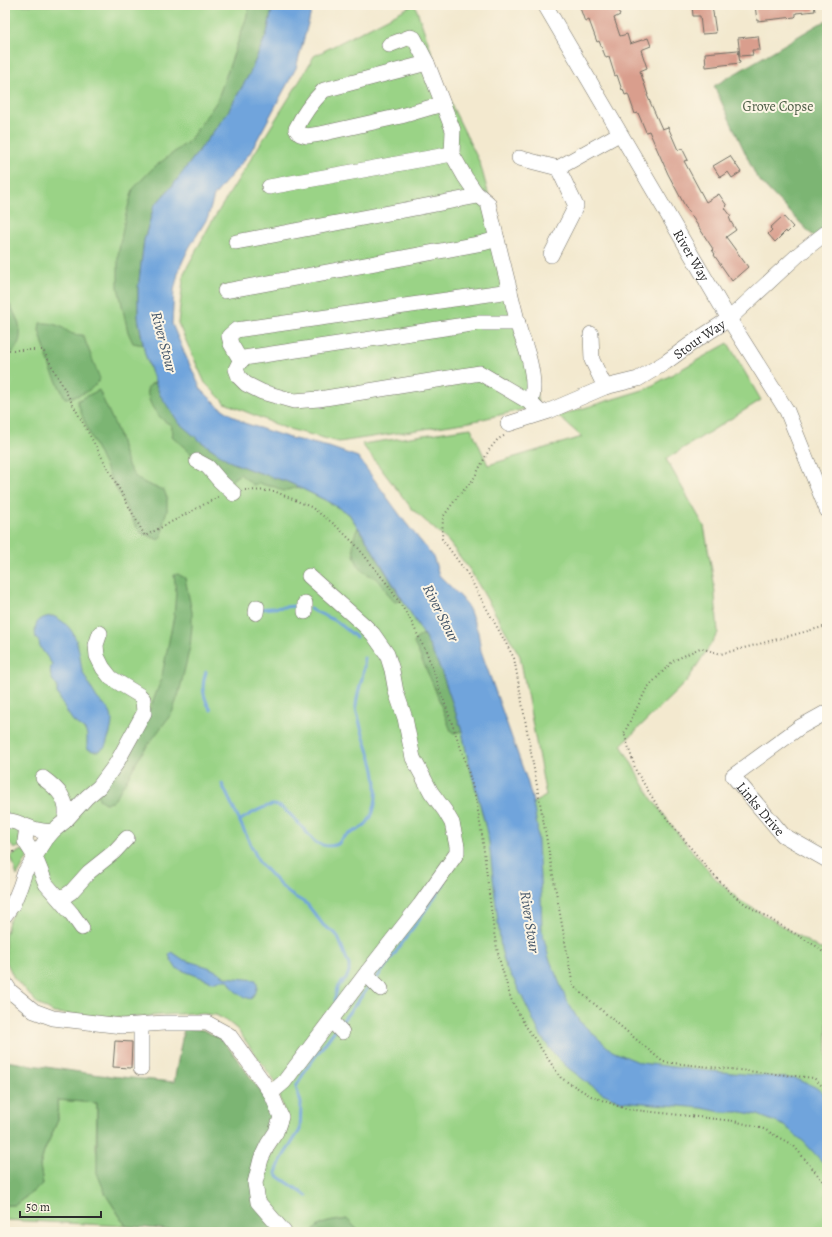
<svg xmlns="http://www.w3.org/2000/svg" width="832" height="1237" font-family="Alegreya,serif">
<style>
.green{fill:#9ad386;stroke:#627f58}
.forest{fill:#7bb573;stroke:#53704f}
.water{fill:#6fa4dc;stroke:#4d6884}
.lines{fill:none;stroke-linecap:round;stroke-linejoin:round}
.stream{stroke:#6fa4dc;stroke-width:3}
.building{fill:#d99e8d}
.minor-casing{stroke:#716e64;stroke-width:16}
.path{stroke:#716e64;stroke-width:2;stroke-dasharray:1 3;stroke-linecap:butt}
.minor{stroke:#fff;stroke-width:15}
.labels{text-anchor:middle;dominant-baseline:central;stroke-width:4;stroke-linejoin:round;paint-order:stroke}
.park-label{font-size:14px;fill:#4c5d46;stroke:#fcf5e5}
.street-label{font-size:14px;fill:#2b2b2b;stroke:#fcf5e5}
.water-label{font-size:15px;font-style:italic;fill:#435569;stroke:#fcf5e5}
</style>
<rect width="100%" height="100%" fill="#fcf5e5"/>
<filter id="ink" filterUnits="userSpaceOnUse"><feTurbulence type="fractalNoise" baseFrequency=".025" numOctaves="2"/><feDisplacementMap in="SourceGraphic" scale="8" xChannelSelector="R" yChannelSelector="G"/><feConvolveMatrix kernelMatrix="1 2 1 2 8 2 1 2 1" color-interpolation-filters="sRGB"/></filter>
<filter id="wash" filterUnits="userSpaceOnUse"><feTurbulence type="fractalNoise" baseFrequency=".012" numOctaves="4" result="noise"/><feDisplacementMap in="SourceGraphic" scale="16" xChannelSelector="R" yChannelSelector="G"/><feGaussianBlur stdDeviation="0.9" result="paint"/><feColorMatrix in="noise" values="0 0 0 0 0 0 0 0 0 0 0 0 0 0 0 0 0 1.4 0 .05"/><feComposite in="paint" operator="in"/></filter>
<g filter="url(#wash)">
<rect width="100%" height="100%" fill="#f3e9cf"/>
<path class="green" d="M5,5H273L138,317L145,354L160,395L288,482L325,500L349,514L364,536L424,635L441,670L462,731L467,755L486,828L546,796L520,656L470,570L448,541L412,509L362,444L471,428L488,465L582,437L558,416L646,389L728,343L761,400L666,459L704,526L714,582L718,633L687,681L621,745L652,799L682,839L714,877L739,900L820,949L827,948V1232H360L347,1219L315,1229L313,1232H293L269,1207L262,1190L263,1177L265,1165L287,1129V1121L276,1083L237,1029L227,1021L216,1015L193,1013L122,1018L54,1013L38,1004L14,978L6,961L5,937L9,921L17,902L51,836L5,816Z
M413,5H415L448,98L480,163L529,343L538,406L470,422L339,442L285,428L225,403L205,383L178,323L184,273L211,223L302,77L314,56Z
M5,822L19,827L21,846L14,849L5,836Z
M22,850L29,855L17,876L11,856Z
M57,1100L97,1103L96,1149L106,1195L126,1226L5,1220V1205H15L43,1184L40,1166L44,1152L58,1120Z"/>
<path class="forest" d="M249,5H273L267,33L250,73L226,115L173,185L154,206L144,240L138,289V317L143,345L133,343L128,332L118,287V255L125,218L133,189L153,168L189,141L217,101L246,19Z
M827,21V232L817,240L757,178L714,86L819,24Z
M5,296C15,315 29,333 13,352H5Z
M40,323C46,323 51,323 56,325C69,329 66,335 83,335L100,379C92,391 79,397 65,398L51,370L39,330Z
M155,382L160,395L200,441L231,462L251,470L288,482L299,487L283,491L275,487L265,485L259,483L253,485L240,474L233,479L231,483L197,459L172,436L173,433L171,425C157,418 148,404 147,389L151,384Z
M99,390C105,405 113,419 119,435C123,448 125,464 134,475C141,483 154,487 164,490L167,498V511L164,519L162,535L159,540L140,532L133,521C113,482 91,443 77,401Z
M358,528L364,536L402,600L395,602C387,596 385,586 378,580C374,576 368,575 364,572C352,562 350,540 358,528Z
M178,574L185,578L192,612V626L190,647L179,693L172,713L142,753L115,799L112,802L105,803L99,799L98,795L146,720L161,680L174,616L176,591L174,575Z
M422,635H424L441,670L462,731L454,733L451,731L432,682L414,643L416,639Z
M184,1028L203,1030L223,1040L268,1101L272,1121L253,1174L277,1232H193L126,1226L106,1195L97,1173V1103L57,1100L58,1120L44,1152L40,1166L43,1184L15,1205H5V1061L100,1075L174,1082Z
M347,1219L360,1232H313C318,1221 336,1221 347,1219Z"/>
<path class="water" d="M273,5H313L296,68L250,153L214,196L208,217L189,248L179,269L174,291L172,324L187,359L201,389L218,406L244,423L290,438L329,447L358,457L405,522L433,556L439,575L462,598L469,609L478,632L481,651L527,780L532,798L537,825L541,894L542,931L549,958L567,1001L579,1021L612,1051L641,1063L689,1069L797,1079L815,1087L827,1096V1167L804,1142L785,1126L758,1115L742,1112H721L702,1108L620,1101L602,1093L584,1080L567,1067L553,1053L541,1036L514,980L506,968L501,949L489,842L482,812L467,755L462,731L441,670L424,635L364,536L349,514L325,500L288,482L251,470L231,462L200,441L179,423L160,395L145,354L138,317V289L144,240L154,206L173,185L226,115L250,73L267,33Z
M53,616C75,626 78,642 81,664C81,669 85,677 88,682C90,687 94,693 97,698C103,705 112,710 112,720C112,729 108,739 105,747L98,751H93L88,749L87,744V735L85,730L73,721L67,712L57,693V685C50,679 49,672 52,664L40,647L39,642L36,638C33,623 38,617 53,616Z
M172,952L184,960L208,967L220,973L225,977L256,980C259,988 256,993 251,999C237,995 235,992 228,980H220L213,982L176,968L171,960L169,955Z"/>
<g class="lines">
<path class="stream" d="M260,609L296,606L300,607
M310,609L336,621L356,637
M206,672C201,685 203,698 211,710
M222,784L259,862L280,885L290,894L307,904L324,926L335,933L338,937L349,965V971L347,977L337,988L335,1000L337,1004
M239,821C249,815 262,806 273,805C286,804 306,833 315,842C322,846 331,847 338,844C340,842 341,839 344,837C351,832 360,831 367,823C373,816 375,807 376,798C378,768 367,751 360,724C359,718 356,712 356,706C357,689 366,675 364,658
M376,979L396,952L444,884
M340,1024L371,984
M307,1196L278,1176L276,1173L281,1160L300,1130L301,1103L296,1087L306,1069L335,1030"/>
</g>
<g id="blocks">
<path class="building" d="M579,5H616L620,15L614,18L620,36L627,34L630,44L648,38L651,46L641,50L647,68L640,71L648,95H647L662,129L668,127L678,150L682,148L688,160L684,161L706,202L719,194L727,206L725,208L731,216L729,217L731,222L736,230L726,237L748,267L732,281L714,255L715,254L712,250L713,249L685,206L668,174L649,131L646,132L638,113L635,114L628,94L625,95L623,89L622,90L617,75L615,76L609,57L606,58L599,41L597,42L589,20L585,22Z
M692,5H712L716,33L702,34L700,16H693Z
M755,5H814L815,11L796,13V16L795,17L757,21Z
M758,36L760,50H752L753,55L740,56L738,38Z
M738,50L740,63L706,67L705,53Z
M730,156L741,172L732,178L728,172L720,177L713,166Z
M783,216L793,227L787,233L786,231L775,242L768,234L772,230L770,228Z
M115,1041L132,1042L131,1068L113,1067Z"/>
</g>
</g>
<g filter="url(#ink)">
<use href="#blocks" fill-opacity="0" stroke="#716e64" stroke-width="1"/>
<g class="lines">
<g class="minor-casing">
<g id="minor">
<path id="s1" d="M545,5L729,319L787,411L827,510"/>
<path d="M389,45L410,37L414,38L427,63L453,130L452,154L465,177L476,193L488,203L520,332C528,352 537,382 531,403L541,413"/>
<path d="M427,63L324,90C312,102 303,114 296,129L300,134L307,136L320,134L401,116L442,104"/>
<path d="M519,158L558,168"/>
<path d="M269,187L452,154"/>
<path d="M236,242L478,196"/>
<path d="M551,255L576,206L558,168L619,134"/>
<path d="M225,291L483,243L497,239"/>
<path d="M518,323H478L244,358L239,363L236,369L239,377L246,384L262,392L294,401L319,399L480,373L531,403"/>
<path d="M591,334L592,360L605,387"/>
<path d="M241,361L231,344L229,336L236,330L510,291"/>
<path id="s2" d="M508,424L549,411L605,387L638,379L666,362L695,341L729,319L799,254L827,232"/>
<path d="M197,461L208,467L220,481L234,494"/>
<path d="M305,612V603"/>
<path d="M256,613L257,607"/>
<path id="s3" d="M827,712L800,727L733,776L783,835L827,860"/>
<path d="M43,778C58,789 70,800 65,821"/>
<path d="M5,820C9,821 14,821 18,823C29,827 40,833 53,831"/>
<path d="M27,827L25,841L35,857L46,884L72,914L82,928"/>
<path d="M58,897L65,896L71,892L89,872L114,852L127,838"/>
<path d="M5,915L13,904L20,887L25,872L47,838L53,831L65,821L87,797L99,787L116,764L144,713L143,699L139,695L111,678L103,668L97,656L96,645L100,633"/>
<path d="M368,971L370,978L381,989"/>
<path d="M5,983L10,991L34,1011L53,1018L122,1026L164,1023H207L229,1035L271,1093L281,1117L276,1132L268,1144L261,1159L255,1183L258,1202L284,1232"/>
<path d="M331,1020L342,1032"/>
<path d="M141,1068V1025"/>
<path d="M271,1093L284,1082L368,971L420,905L457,853V846L452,823L445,811L431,792L413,758L405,718L396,692L392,670L387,654L373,634L364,625L309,576"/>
</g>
</g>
<path class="path" d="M5,350H43L145,536L218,497
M504,436L498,439L489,450L473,480L458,496L443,517L442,539L467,573L514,658L573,986L663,1062L814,1078L827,1091
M245,490L274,491L311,507L334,524L355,544L388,585L410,619L428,656L465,760L476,799L482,835L494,933L499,958L511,999L525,1025L561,1078L591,1096L626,1109L734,1121L764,1129L794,1146L827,1186
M827,626L721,654L700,648L673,661L647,688L624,733L636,771L660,810L708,869L733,895L748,906L816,946L825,954L827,960
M5,850L8,855L17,850"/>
<use href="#minor" class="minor"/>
</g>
</g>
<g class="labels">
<g class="park-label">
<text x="778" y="106">Grove Copse</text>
</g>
<g class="street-label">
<text stroke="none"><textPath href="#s1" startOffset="290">River Way</textPath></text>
<text stroke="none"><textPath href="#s2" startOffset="211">Stour Way</textPath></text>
<text stroke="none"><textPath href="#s3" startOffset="157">Links Drive</textPath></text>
</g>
<g class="water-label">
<text transform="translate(164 342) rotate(75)">River Stour</text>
<text transform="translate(441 613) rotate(63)">River Stour</text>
<text transform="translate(530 922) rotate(81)">River Stour</text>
</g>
</g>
<rect width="832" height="1237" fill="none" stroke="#fcf5e5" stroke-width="20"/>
<path d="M20 1211v6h81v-6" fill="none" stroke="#2b2b2b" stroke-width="2"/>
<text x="26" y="1211" font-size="12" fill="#2b2b2b" stroke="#fcf5e5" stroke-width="3" paint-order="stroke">50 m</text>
</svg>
